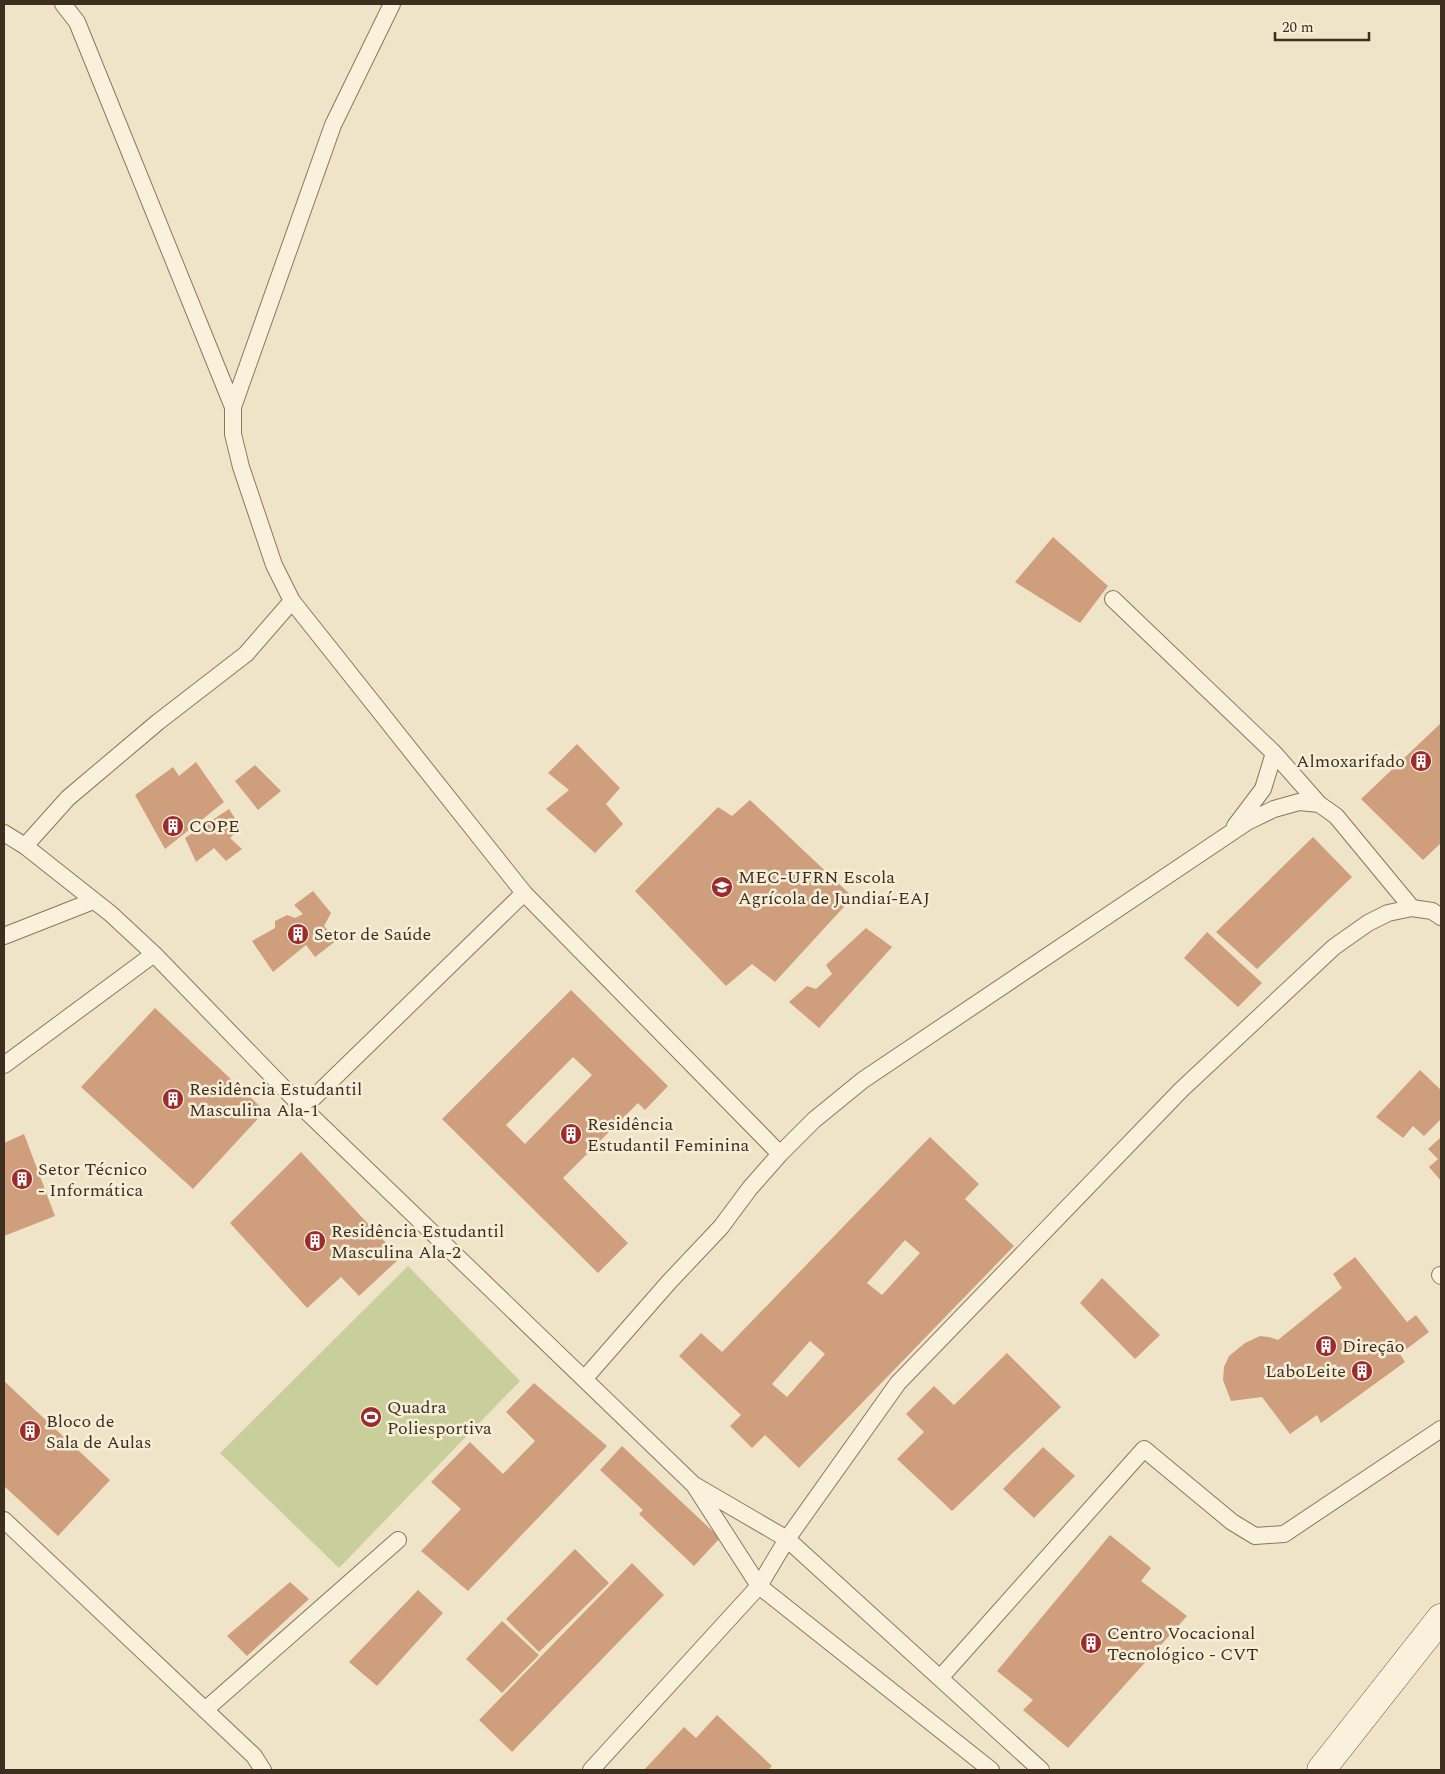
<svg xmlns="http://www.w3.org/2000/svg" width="1445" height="1774" font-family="Spectral,serif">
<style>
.green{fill:#c9cf9b}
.building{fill:#cf9f7d;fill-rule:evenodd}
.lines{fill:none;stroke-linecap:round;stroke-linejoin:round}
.lane-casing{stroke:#8d765c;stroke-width:18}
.secondary-casing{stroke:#6f573f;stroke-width:29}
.lane{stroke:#faf1dc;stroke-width:16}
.secondary{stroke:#faf1dc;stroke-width:28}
.labels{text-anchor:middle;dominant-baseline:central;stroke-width:5;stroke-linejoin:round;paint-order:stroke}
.poi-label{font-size:18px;fill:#3d2e20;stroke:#f7eed8;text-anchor:start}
</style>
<rect width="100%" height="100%" fill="#f0e4c8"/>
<path class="green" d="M408,1266L520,1381L339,1568L220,1453Z"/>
<path class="building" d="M1053,537L1108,586L1080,623L1015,582Z
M1441,723V843L1423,860L1361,799Z
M577,744L620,788L606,804L623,824L595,853L546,809L569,790L548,773Z
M196,762L224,802L165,849L135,795L173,767L179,776Z
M255,765L281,791L258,810L235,781Z
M750,800L853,897L775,982L752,964L726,986L635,891L718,807L732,816Z
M229,809L241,828L230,838L242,849L226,861L214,848L196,862L185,838Z
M1313,837L1352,877L1257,969L1216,932Z
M313,891L331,913L324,926L337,940L315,957L306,945L273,972L252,941L275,928V921L287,915L295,918L303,914L294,905Z
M866,928L892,947L819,1028L789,1002L807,986L816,989L832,974L826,965Z
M1207,932L1262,983L1238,1007L1184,958Z
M571,990L668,1086L645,1110L638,1103L563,1178L628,1243L598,1273L442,1119ZM573,1057L592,1075L525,1144L506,1125Z
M155,1008L265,1111L193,1189L81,1087Z
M1420,1070L1441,1090V1119L1424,1136L1413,1126L1403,1138L1376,1117Z
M24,1134L55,1216L4,1236V1143Z
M930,1137L979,1184L965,1199L1014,1246L799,1468L765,1435L752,1448L730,1426L741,1415L679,1356L701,1333L722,1352ZM905,1240L920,1253L882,1295L867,1283ZM810,1341L825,1354L787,1397L772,1384Z
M1440,1138L1441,1139V1181L1429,1167L1438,1159L1428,1149Z
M301,1152L400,1258L359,1296L341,1277L307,1308L230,1223Z
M1355,1257L1407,1322L1416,1315L1429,1332L1400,1354L1405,1362L1321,1423L1317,1415L1290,1434L1262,1397L1231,1401L1223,1380L1224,1367L1229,1356L1245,1343L1260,1336L1269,1337L1278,1340L1342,1288L1333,1274Z
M1102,1278L1160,1335L1135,1359L1080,1303Z
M1007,1353L1061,1407L952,1511L897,1459L924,1432L906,1414L934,1386L954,1405Z
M4,1381L110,1480L58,1536L4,1486Z
M534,1383L607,1446L468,1591L421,1551L461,1509L431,1482L470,1442L503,1474L535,1441L506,1412Z
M622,1446L720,1538L694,1566L639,1514L643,1510L600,1470Z
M1043,1447L1075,1476L1034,1518L1003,1489Z
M1110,1535L1151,1568L1141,1581L1187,1616L1068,1748L1023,1710L1033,1700L997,1671Z
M575,1549L609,1583L539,1652L506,1619Z
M632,1563L664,1595L512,1752L479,1720Z
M290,1582L309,1599L247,1656L227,1636Z
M418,1590L443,1613L377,1686L349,1662Z
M502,1621L539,1655L502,1693L466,1659Z
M717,1715L772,1766L768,1770H644L684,1727L696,1738Z"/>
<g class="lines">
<g class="lane-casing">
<path id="lane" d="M63,4L77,22L233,407
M1113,599L1274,753
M292,601L524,893L780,1154
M1235,826L1263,789L1274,753L1319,804
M4,833L25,846L111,914L154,954L303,1108L694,1485L759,1586L991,1770
M25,846L68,798L158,722L246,654L292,601L274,565L241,467L233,434V407L333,125L392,4
M4,936L93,901
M4,1065L154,954
M303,1108L524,893
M1440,1275L1441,1276
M585,1378L669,1282L721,1227L750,1188L780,1154L814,1120L863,1080L1247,822L1274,809L1299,802L1319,804L1336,816L1412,908
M696,1486L787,1539L1041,1770
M4,1520L254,1756L263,1770
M940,1678L1144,1449L1232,1522L1255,1536L1284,1534L1441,1429
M205,1710L398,1540
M591,1770L759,1586L787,1539L898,1383L1181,1090L1334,947L1368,923L1388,913L1412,908L1432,911L1441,917"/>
</g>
<g class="secondary-casing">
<path id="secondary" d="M1321,1770L1441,1618"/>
</g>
<use href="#lane" class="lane"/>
<use href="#secondary" class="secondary"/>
</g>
<defs>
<g id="building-disc" transform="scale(1.125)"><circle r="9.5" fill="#9e2a2b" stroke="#f7eed8"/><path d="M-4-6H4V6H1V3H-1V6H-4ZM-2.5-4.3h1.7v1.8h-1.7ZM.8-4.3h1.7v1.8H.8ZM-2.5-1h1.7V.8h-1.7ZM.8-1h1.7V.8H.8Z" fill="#fff"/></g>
<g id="university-disc" transform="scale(1.125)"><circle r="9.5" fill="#9e2a2b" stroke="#f7eed8"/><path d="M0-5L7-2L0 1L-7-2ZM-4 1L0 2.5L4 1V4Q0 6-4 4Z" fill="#fff"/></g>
<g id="stadium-disc" transform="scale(1.125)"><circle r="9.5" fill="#9e2a2b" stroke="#f7eed8"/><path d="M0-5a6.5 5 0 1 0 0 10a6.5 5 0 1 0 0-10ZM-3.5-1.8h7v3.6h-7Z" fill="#fff"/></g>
</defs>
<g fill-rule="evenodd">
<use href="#building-disc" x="1421" y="761"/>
<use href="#building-disc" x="173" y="826"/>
<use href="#university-disc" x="722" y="887"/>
<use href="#building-disc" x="298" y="934"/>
<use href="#building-disc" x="173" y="1099"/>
<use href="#building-disc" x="571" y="1134"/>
<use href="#building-disc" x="22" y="1179"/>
<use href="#building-disc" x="315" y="1241"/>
<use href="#building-disc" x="1326" y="1346"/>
<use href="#building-disc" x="1362" y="1371"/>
<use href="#stadium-disc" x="371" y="1417"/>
<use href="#building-disc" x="30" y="1431"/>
<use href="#building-disc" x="1091" y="1643"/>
</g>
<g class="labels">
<g class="poi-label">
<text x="1405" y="761" text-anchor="end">Almoxarifado</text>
<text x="189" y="826">COPE</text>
<text x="738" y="877">MEC-UFRN Escola<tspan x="738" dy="21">Agrícola de Jundiaí-EAJ</tspan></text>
<text x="314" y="934">Setor de Saúde</text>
<text x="189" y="1089">Residência Estudantil<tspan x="189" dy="21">Masculina Ala-1</tspan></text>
<text x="587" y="1124">Residência<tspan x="587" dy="21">Estudantil Feminina</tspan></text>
<text x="38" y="1169">Setor Técnico<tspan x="38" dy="21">- Informática</tspan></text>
<text x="331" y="1231">Residência Estudantil<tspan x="331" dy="21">Masculina Ala-2</tspan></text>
<text x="1342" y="1346">Direção</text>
<text x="1346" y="1371" text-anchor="end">LaboLeite</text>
<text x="387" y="1407">Quadra<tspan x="387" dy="21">Poliesportiva</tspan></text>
<text x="46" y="1421">Bloco de<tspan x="46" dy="21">Sala de Aulas</tspan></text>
<text x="1107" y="1633">Centro Vocacional<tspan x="1107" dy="21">Tecnológico - CVT</tspan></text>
</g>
</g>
<rect width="1445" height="1774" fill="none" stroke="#3d2e20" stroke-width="10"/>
<path d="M1275 32v8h94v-8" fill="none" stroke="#3d2e20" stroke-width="2.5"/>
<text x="1282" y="32" font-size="15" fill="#3d2e20" stroke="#f7eed8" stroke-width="4" paint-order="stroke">20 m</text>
</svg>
